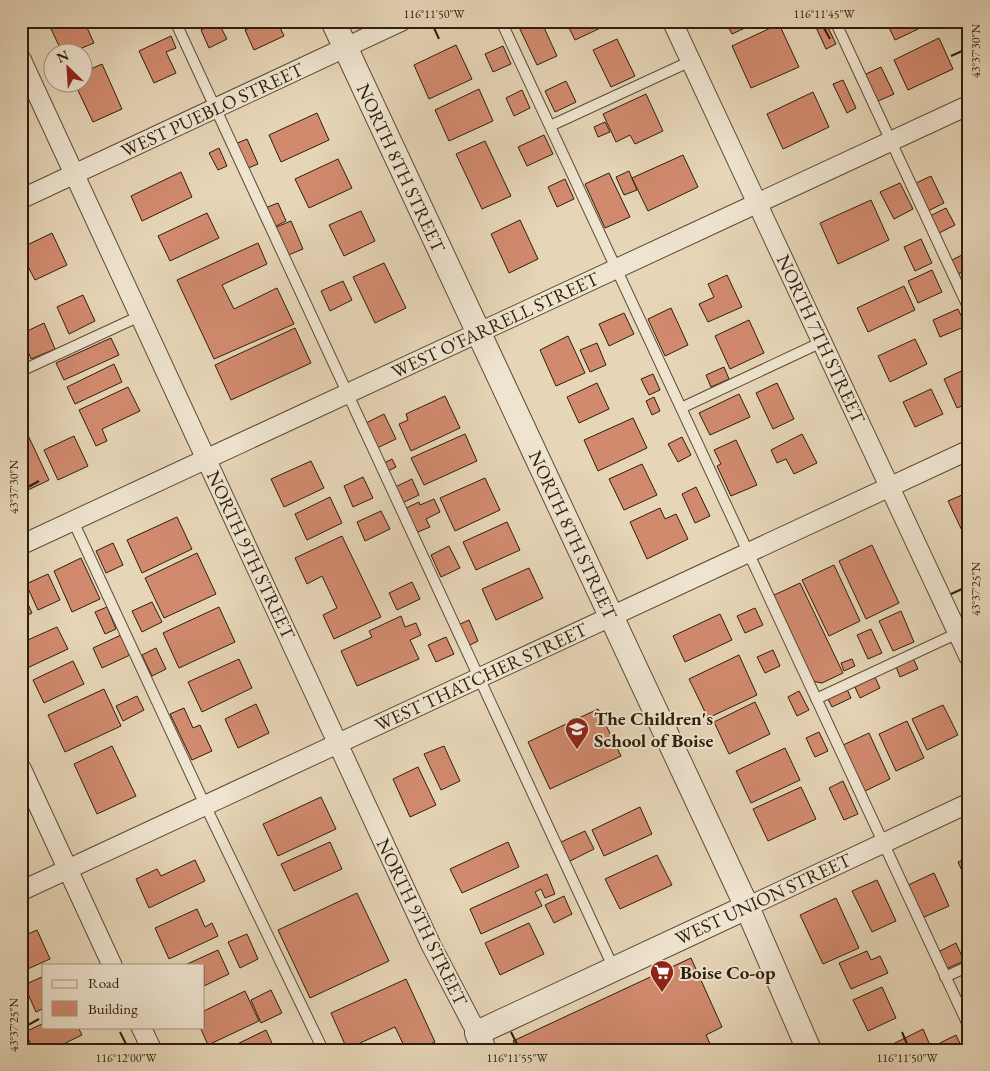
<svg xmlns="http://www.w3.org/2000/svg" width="990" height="1071" font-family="'EB Garamond',serif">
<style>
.building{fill:#d28a6f;stroke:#2e1f09}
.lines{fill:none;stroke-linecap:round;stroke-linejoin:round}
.service-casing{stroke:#5c4c34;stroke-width:12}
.minor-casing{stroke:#5c4c34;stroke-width:21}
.tertiary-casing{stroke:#5c4c34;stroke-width:26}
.service{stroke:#efe4d0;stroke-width:10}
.minor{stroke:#efe4d0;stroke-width:19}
.tertiary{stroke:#efe4d0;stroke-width:24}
.ticks{fill:none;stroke:#2e1f09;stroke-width:2}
.labels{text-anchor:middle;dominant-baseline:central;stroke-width:4;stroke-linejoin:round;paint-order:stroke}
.street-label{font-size:19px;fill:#2e1f09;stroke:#efe4d0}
.poi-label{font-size:19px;font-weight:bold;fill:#2e1f09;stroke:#efe4d0;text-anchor:start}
.neatline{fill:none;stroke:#2e1f09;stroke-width:2}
.ticks-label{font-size:12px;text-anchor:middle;fill:#2e1f09}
</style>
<rect width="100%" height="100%" fill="#e6d5b7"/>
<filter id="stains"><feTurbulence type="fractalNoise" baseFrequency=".004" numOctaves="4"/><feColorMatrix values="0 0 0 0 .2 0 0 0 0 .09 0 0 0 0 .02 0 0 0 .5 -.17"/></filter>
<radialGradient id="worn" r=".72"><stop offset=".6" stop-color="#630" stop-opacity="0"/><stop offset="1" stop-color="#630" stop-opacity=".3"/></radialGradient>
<path class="building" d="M68,21H84L94,43L72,52H62L51,29Z
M249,21H277L284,36L254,50L245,30L252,27Z
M526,21H541L557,56L537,65L518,25Z
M573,21H608L609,24L575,40L567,24Z
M725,21H760L732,34Z
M813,21H825L836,44L826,49Z
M886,21H935L895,40Z
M218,22L227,39L209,48L201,30Z
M779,24L799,67L751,88L732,46Z
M171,36L176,48L166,52L176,73L154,83L139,51Z
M939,38L953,69L908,90L894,60Z
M617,39L635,76L611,87L593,50Z
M456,45L472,79L429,99L414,65Z
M503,46L511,64L493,72L485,54Z
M102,64L122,109L93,122L74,82H82V73Z
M881,67L894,94L876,102L864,75Z
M843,80L856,108L847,113L833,84Z
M566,81L576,102L555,112L545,91Z
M479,89L493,121L449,141L435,110Z
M522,90L530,108L514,116L506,98Z
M813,92L829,127L783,149L767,114Z
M646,94L663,131L635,144L630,135L616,142L603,114Z
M317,113L329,140L281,162L269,135Z
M605,122L610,132L598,137L594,127Z
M544,135L553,154L527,166L518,147Z
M247,139L258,164L246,169L235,144Z
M485,141L511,196L482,209L456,154Z
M219,148L227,166L218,170L209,153Z
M969,152V167L963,155Z
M683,155L698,187L648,211L632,178Z
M338,159L352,188L309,208L295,179Z
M629,171L637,190L624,195L616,177Z
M181,172L192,197L142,221L131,196Z
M609,173L630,217L605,228L585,184Z
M931,176L944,203L928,211L914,184Z
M565,179L574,199L557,207L548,187Z
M900,183L913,209L894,219L880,192Z
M871,200L889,240L838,264L820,223Z
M278,203L286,221L274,227L265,208Z
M946,208L955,225L939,233L930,216Z
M361,211L375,241L344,256L329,225Z
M207,213L219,238L170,261L158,236Z
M520,220L538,259L509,273L491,234Z
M291,221L303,249L286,256L274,228Z
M52,233L67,265L35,280L21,253V248Z
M921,239L932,263L915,271L904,247Z
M258,243L267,264L222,285L234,309L277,288L294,324L214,359L177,280Z
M962,255L969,269L956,275L950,261Z
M384,263L406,308L375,323L353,277Z
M932,270L942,292L918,303L908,281Z
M727,275L742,307L708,322L699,304L714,297L708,284Z
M343,281L352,300L330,311L321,291Z
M904,286L915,310L868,332L857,308Z
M83,295L95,321L69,334L57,307Z
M671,308L688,345L665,356L648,319Z
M958,309L966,326L940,337L933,320Z
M624,313L634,334L609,346L599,324Z
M749,320L764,353L730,369L715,336Z
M44,323L55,349L31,359L21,334Z
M295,328L311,363L231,400L215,365Z
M568,336L585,373L556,386L540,350Z
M111,338L119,355L64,380L56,363Z
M915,339L927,364L890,382L878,356Z
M597,343L606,365L590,372L580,350Z
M114,364L122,382L75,404L67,387Z
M724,367L729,379L711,387L706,375Z
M968,368L969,403L957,408L944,379Z
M653,374L660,390L649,395L641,379Z
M597,383L609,409L579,423L567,397Z
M777,383L794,419L773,429L756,393Z
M128,387L140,411L102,429L107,441L96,446L79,410Z
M931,389L943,414L915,427L903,402Z
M739,394L750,417L710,435L699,413Z
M445,396L460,428L411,451L399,424L408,420L406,414Z
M654,397L660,411L652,415L646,401Z
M384,414L396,439L375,449L364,424Z
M633,418L647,448L598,471L584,440Z
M26,431L49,480L26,491L21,481V433Z
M465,434L477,461L424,485L411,458Z
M802,434L817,463L794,474L786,459L777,463L771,450Z
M74,436L88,466L58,480L44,450Z
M682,437L691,455L678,462L668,444Z
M736,440L757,485L731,496L717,466L721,464L714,450Z
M392,459L396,467L386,472L382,464Z
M311,461L324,488L284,507L271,479Z
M642,464L657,495L624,510L609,479Z
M363,477L373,498L353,507L344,486Z
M485,478L500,510L455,531L440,498Z
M412,479L419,495L400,504L393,488Z
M696,487L710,516L695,523L682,494Z
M969,492V538L966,539L948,501Z
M330,497L342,523L307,540L295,514Z
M434,499L440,512L426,519L430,527L413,534L402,510L419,502L420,505Z
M660,508L665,519L676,514L688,539L647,559L630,522Z
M381,511L390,529L365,541L357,522Z
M177,517L192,549L142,573L127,540Z
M507,522L520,550L476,570L463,542Z
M342,536L381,617L334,639L323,615L337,608L322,576L307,584L295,558Z
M113,543L123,565L106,573L96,551Z
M872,545L899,603L866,619L839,561Z
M449,546L460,568L441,577L431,555Z
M197,553L216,594L164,618L145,578Z
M81,558L100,599L72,612L54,571Z
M834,565L860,621L829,636L802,580Z
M529,568L543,598L496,620L482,589Z
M48,574L60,600L38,610L26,584Z
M412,582L420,599L397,610L389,593Z
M800,583L843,673L822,683L812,681L772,596Z
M21,589L32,613L24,617L29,626L21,630Z
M152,602L162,622L142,632L132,611Z
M107,607L116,629L105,634L95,612Z
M219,607L235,642L179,668L163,633Z
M755,608L763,625L745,633L737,616Z
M901,611L914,642L893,651L879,621Z
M720,614L732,640L685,662L673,636Z
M401,616L405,627L416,623L421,635L410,640L419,659L357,686L341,651L372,637L369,631Z
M469,620L478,641L466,647L456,626Z
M57,627L68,649L25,669L21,662V643Z
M871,629L882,653L868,659L857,635Z
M121,635L130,655L102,668L93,648Z
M446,637L454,654L436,662L428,645Z
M156,648L166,669L152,676L142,655Z
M773,650L780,666L765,673L757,657Z
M739,655L757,695L708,718L689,679Z
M912,656L918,669L900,677L895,664Z
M239,659L252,688L202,712L188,682Z
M852,659L855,666L844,671L841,663Z
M73,661L84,684L44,703L33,680Z
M873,673L880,688L860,698L853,683Z
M846,687L851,698L832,707L827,697Z
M104,689L121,726L65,752L48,715Z
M799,691L809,710L797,716L788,697Z
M137,696L144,710L123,721L116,706Z
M755,702L770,734L729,754L714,722Z
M256,704L269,733L238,748L225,719Z
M943,705L958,735L927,750L912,719Z
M184,708L193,728L200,725L212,751L192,760L170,714Z
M598,709L621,756L550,789L528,742Z
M907,721L924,758L896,771L879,734Z
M819,732L828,751L815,757L806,738Z
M869,733L890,779L863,792L841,746Z
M112,746L136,796L97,814L74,764Z
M444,746L460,781L441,790L424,754Z
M785,748L800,780L751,803L736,771Z
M418,767L436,805L410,817L393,779Z
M843,781L858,814L844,820L829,788Z
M801,787L816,819L768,841L753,809Z
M321,797L336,829L278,856L263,824Z
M640,807L652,834L604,856L592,830Z
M585,831L594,849L568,862L559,843Z
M330,842L342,869L294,891L281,864Z
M508,842L519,867L462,893L450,869Z
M657,855L672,885L620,909L605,879Z
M969,857V886L958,862Z
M195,860L205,881L149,908L136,879L157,869L161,876Z
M934,873L949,906L922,918L906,886Z
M547,874L555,894L545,898L541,889L535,892L542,906L481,934L470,909Z
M877,880L896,921L872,932L852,891Z
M357,893L389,961L310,998L278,930Z
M564,896L572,914L554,923L545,905Z
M836,898L859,948L823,964L800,915Z
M197,909L205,927L212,923L218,936L169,959L155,928Z
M529,923L544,954L500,975L485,943Z
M37,930L50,959L21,972V937Z
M247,934L258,959L240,968L228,942Z
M956,943L964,961L946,969L938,952Z
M218,950L229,974L204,986V965H185Z
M867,951L871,960L880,956L888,973L851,989L839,963Z
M691,958L722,1027L706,1035L713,1050H517L513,1041Z
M44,976V1008L36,1012L24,985Z
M406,979L435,1042L417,1050H406L395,1027L347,1049L331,1013Z
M882,987L896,1018L868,1031L853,1000Z
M271,990L282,1013L261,1023L251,1000Z
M245,991L259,1021L208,1045L200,1027H204V1011Z
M44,1023V1027H78L82,1035L51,1050H34L25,1032Z
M923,1029L932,1050H881Z
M266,1030L275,1050H225Z
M956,1035L963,1050H943L940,1043Z"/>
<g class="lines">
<g class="service-casing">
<path id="service" d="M175,21L614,969
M501,21L969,1027
M835,21L969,309
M550,126L691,61
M21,371L140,316
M681,408L822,342
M73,521L205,805L323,1050
M816,699L958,633
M945,977L969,966"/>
</g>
<g class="minor-casing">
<path id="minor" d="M672,21L969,657
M21,59L431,945L477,1033
M21,199L402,21
M21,545L969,105
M21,768L112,965
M21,891L969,450
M747,907L969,803
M141,1027L152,1050"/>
</g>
<g class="tertiary-casing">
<path id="tertiary" d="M333,21L747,907L809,1050
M484,1050L477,1033L747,907"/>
</g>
<use href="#service" class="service"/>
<use href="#minor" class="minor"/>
<use href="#tertiary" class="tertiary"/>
</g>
<path class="ticks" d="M434,28L439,39M824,28L830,39M951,56L962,51M28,487L39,481M951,594L962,589M28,1025L39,1019M120,1032L126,1044M511,1032L517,1044M902,1032L907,1044"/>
<defs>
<g id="school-pin" transform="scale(1.25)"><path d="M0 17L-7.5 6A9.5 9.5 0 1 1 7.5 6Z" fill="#8f2418" stroke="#efe4d0"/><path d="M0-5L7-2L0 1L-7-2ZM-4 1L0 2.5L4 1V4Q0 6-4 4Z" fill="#fff"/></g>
<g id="supermarket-pin" transform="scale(1.25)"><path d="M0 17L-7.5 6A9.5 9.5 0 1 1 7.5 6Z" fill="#8f2418" stroke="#efe4d0"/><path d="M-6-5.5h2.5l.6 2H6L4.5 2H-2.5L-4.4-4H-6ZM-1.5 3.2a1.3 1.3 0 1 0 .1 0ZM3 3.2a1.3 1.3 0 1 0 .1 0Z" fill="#fff"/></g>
</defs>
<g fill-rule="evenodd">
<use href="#school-pin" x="577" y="729"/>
<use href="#supermarket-pin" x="662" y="972"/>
</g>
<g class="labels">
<g class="street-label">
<text transform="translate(212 110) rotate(-25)">WEST PUEBLO STREET</text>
<text transform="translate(401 168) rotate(65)">NORTH 8TH STREET</text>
<text transform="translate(495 325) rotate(-25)">WEST O'FARRELL STREET</text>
<text transform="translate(821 339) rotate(65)">NORTH 7TH STREET</text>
<text transform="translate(573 535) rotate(65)">NORTH 8TH STREET</text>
<text transform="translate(251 555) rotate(65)">NORTH 9TH STREET</text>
<text transform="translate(481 677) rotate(-25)">WEST THATCHER STREET</text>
<text transform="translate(763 899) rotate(-25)">WEST UNION STREET</text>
<text transform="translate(422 922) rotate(64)">NORTH 9TH STREET</text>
</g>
<g class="poi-label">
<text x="594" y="718">The Children's<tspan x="594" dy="22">School of Boise</tspan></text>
<text x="680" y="972">Boise Co-op</text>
</g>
</g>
<rect width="990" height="1071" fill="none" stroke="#e6d5b7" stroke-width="55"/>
<rect x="42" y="964" width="162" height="65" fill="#efe4d0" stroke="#a29580"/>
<rect x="52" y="980" width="25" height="8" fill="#efe4d0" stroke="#a29580"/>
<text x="88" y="988" font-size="15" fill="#2e1f09">Road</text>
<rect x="52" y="1001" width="25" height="15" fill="#d28a6f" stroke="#a29580"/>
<text x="88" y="1014" font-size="15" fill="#2e1f09">Building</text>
<g transform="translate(68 68) rotate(335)"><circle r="24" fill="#efe4d0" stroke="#a29580"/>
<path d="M0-4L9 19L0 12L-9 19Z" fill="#8f2418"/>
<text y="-8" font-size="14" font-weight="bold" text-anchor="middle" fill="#2e1f09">N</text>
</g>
<rect x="28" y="28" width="934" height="1016" class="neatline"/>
<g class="ticks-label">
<text x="434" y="18">116°11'50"W</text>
<text x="824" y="18">116°11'45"W</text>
<text transform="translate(976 51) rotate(-90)" y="4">43°37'30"N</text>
<text transform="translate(14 487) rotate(-90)" y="4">43°37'30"N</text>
<text transform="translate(976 589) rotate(-90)" y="4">43°37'25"N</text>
<text transform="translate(14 1025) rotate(-90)" y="4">43°37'25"N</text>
<text x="126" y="1062">116°12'00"W</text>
<text x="517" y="1062">116°11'55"W</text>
<text x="907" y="1062">116°11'50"W</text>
</g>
<rect width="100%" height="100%" filter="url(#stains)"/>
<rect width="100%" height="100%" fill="url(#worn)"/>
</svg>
